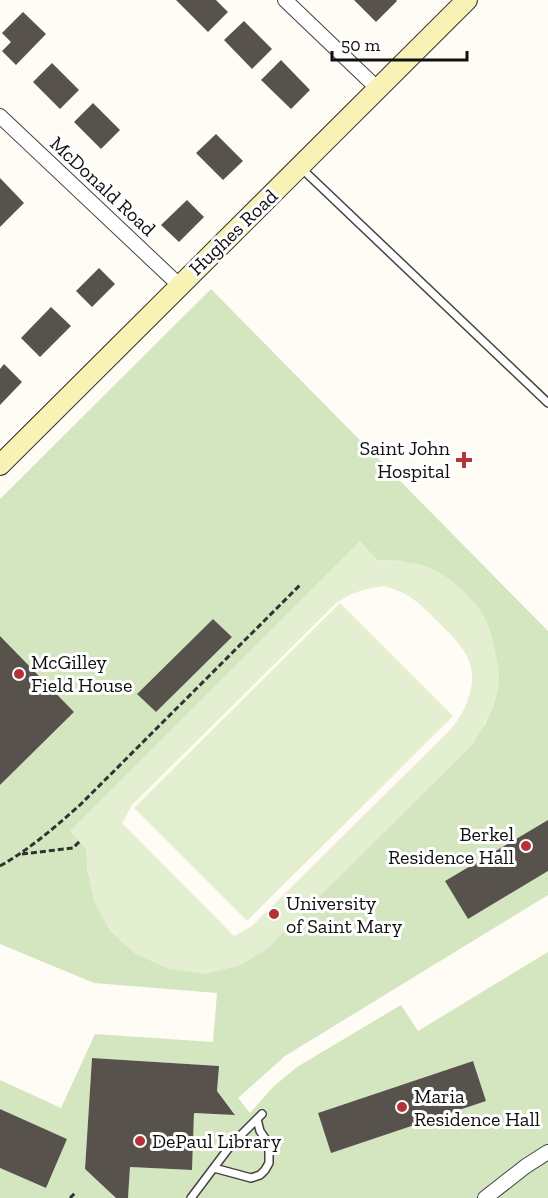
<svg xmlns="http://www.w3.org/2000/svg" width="548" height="1198" font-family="'Zilla Slab',serif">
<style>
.green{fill:#d3e6c0;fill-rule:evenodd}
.pitch{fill:#e4eed1;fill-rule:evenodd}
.building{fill:#58524d}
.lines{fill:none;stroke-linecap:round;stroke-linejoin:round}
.lane-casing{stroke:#434343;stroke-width:10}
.street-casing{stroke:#434343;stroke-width:16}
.secondary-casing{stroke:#323232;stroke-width:22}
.path{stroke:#323232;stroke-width:3;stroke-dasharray:6 3;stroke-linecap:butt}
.lane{stroke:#fff;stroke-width:7}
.street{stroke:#fff;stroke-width:14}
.secondary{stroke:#f8f2b5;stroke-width:20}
.poi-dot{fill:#b53337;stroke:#fff;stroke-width:2}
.labels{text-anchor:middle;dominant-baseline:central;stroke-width:6;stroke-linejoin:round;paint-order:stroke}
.street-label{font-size:20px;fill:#101010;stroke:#fff}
.poi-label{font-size:20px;fill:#101010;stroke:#fff;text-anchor:start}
</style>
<rect width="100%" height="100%" fill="#fefcf4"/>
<path class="green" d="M211,289L548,631V820L445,881L468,919L548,871V895L285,1056L238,1098L250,1113L273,1087L297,1067L401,1005L418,1031L548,952V1198H128L130,1167L192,1170L194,1113L235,1114L217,1091L218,1066L92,1058L85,1169L116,1198H0V1168L46,1188L67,1139L0,1109V1080L61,1108L95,1034L213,1042L217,993L94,983L0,944V785L74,712L0,636V499ZM360,542L377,560L401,561L499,676L494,704L485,725L206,974L88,873L86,848L71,832ZM213,619L232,637L156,712L138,693ZM473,1061L486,1101L331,1152L318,1113Z"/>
<path class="pitch" d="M360,541L377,560C395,561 415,561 432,569C453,578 477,601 487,622C492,635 495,649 497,662C498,666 499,671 499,676C499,701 486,723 473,744L267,949L241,965L206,974L169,969L135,954L110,931L94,901L88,873L86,848L70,831ZM384,586C410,593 419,603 437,621C447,631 458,641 465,653C481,677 467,711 450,730L252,926L234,936L122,823L132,805L335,604C352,592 363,589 384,586Z
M340,603L453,716L247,921L134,808Z"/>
<path class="building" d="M176,0H216L228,12L208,32Z
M354,0H396L397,1L376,22Z
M23,12L46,34L16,65L2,51L11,42L2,33Z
M244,21L272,49L252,69L224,40Z
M281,60L310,90L291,109L261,80Z
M52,63L79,90L60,109L33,82Z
M93,103L120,130L101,149L74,122Z
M216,134L243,161L223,180L196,153Z
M0,178L24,203L0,227Z
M187,200L204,217L179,242L161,225Z
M99,268L115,284L92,307L76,291Z
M51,307L71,326L40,357L21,338Z
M4,364L22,382L0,405V369Z
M213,619L232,637L156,712L137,694Z
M0,636L74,712L0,785Z
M548,820V871L468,919L445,881Z
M92,1058L219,1066L217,1091L235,1115L194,1113L192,1170L130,1167L128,1198H116L85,1169Z
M473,1061L486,1101L331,1153L318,1113Z
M0,1109L67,1139L46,1188L0,1168Z"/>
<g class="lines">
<g class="lane-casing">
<path id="lane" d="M300,167L548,403
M214,1168L251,1178L260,1175L265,1170L269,1163V1144L260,1131L257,1119
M191,1198L231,1145L262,1114"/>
</g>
<g class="street-casing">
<path id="street" d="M285,0L378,89
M0,116L179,285
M485,1198L526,1166L548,1152"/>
</g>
<g class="secondary-casing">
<path id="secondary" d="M0,465C155,309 312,155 467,0"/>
</g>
<path class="path" d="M22,854L73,848L81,840
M0,866C30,849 54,828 80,805L300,585
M70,1198L75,1193"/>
<use href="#lane" class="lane"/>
<use href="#street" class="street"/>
<use href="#secondary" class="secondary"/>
</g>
<g class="poi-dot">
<path d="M461 451h6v6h6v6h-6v6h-6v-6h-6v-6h6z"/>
<circle cx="19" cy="674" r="6"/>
<circle cx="526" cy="846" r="6"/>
<circle cx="274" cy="914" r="6"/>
<circle cx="402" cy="1107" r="6"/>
<circle cx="140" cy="1141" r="6"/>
</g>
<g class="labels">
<g class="street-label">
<text transform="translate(103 186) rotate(43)">McDonald Road</text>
<text transform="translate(233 232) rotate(-44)">Hughes Road</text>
</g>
<g class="poi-label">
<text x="450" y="448" text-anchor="end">Saint John<tspan x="450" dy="23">Hospital</tspan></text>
<text x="31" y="662">McGilley<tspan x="31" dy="23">Field House</tspan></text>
<text x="514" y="834" text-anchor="end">Berkel<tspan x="514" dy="23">Residence Hall</tspan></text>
<text x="286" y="903">University<tspan x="286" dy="23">of Saint Mary</tspan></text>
<text x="414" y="1096">Maria<tspan x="414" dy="23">Residence Hall</tspan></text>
<text x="152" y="1141">DePaul Library</text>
</g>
</g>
<path d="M332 51v9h135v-9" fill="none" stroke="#101010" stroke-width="3"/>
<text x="341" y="51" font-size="18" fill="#101010" stroke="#ffffff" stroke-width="4.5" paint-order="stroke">50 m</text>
</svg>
